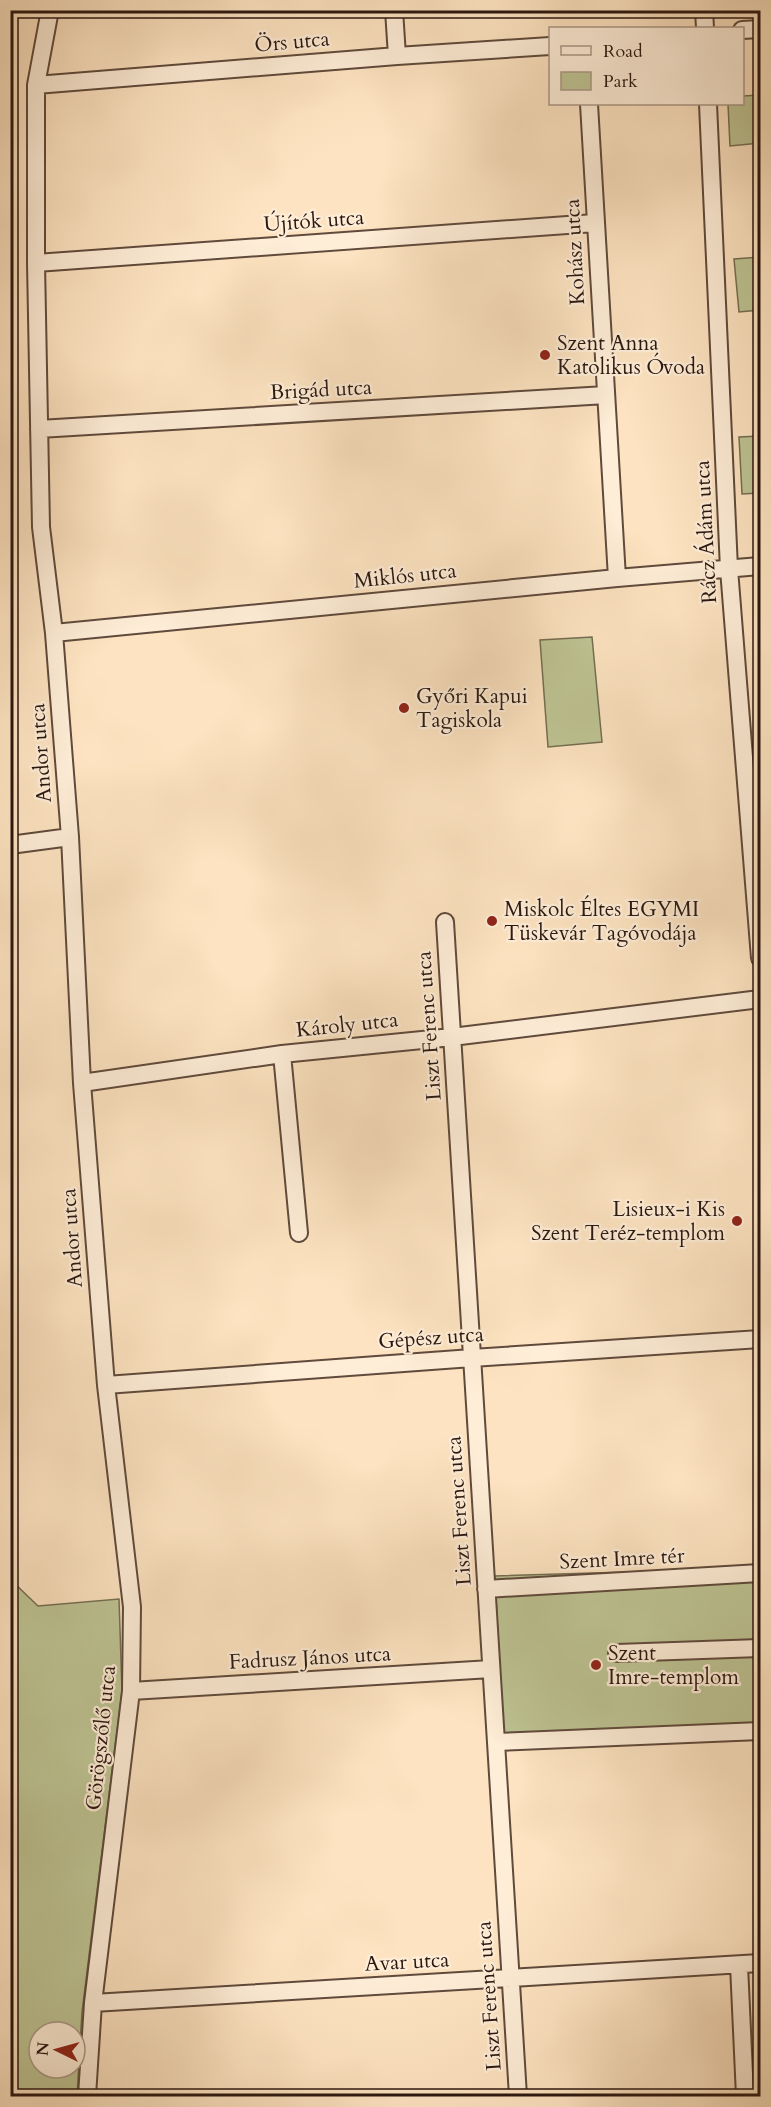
<svg xmlns="http://www.w3.org/2000/svg" width="771" height="2107" font-family="Cardo,serif">
<style>
.green{fill:#bec494;stroke:#746e52;stroke-width:1.5;fill-rule:evenodd}
.lines{fill:none;stroke-linecap:round;stroke-linejoin:round}
.street-casing{stroke:#604a3c;stroke-width:20}
.street{stroke:#feedd7;stroke-width:16}
.poi-dot{fill:#8f2418;stroke:#feedd7;stroke-width:2}
.labels{text-anchor:middle;dominant-baseline:central;stroke-width:4.5;stroke-linejoin:round;paint-order:stroke}
.street-label{font-size:21px;fill:#2b1710;stroke:#feedd7}
.poi-label{font-size:21px;fill:#2b1710;stroke:#feedd7;text-anchor:start}
</style>
<rect width="100%" height="100%" fill="#fde3c1"/>
<filter id="stains"><feTurbulence type="fractalNoise" baseFrequency=".00333" numOctaves="4"/><feColorMatrix values="0 0 0 0 .2 0 0 0 0 .09 0 0 0 0 .02 0 0 0 .5 -.17"/></filter>
<radialGradient id="worn" r=".72"><stop offset=".6" stop-color="#630" stop-opacity="0"/><stop offset="1" stop-color="#630" stop-opacity=".3"/></radialGradient>
<path class="green" d="M760,95V143L730,146L728,104H742L743,96Z
M760,257V310L739,312L734,259Z
M760,436V493L742,494L739,437Z
M592,637L602,742L548,747L540,640Z
M760,1568V1730L503,1735L495,1576Z
M11,1580L38,1606L119,1599L122,1691L82,2012L77,2096H11ZM39,2032H75V2068H39Z"/>
<g class="lines">
<g class="street-casing">
<path id="street" d="M50,10L36,85V263L41,527L54,633L70,837L82,1083L106,1385L132,1607L131,1691L93,2003L87,2096
M394,10L397,56
M704,10L705,28
M742,30L760,29
M36,85L397,56L550,46
M589,104L617,578
M708,104L729,569L760,958
M36,263L595,223
M39,429L606,395
M54,633L617,578L760,566
M10,845L70,837
M445,922L518,2096
M282,1054L299,1233
M82,1083L282,1054L452,1037L760,999
M106,1385L472,1358L760,1339
M486,1589L760,1573
M617,1653L760,1648
M131,1691L491,1669
M496,1742L760,1731
M739,1965L745,2096
M93,2003L760,1963"/>
</g>
<use href="#street" class="street"/>
</g>
<g class="poi-dot">
<circle cx="545" cy="355" r="6"/>
<circle cx="404" cy="708" r="6"/>
<circle cx="492" cy="921" r="6"/>
<circle cx="737" cy="1221" r="6"/>
<circle cx="596" cy="1665" r="6"/>
</g>
<g class="labels">
<g class="street-label">
<text transform="translate(292 42) rotate(-5)">Örs utca</text>
<text transform="translate(314 221) rotate(-4)">Újítók utca</text>
<text transform="translate(575 252) rotate(-93)">Kohász utca</text>
<text transform="translate(321 390) rotate(-3)">Brigád utca</text>
<text transform="translate(706 532) rotate(-93)">Rácz Ádám utca</text>
<text transform="translate(405 576) rotate(-6)">Miklós utca</text>
<text transform="translate(41 753) rotate(-94)">Andor utca</text>
<text transform="translate(347 1025) rotate(-6)">Károly utca</text>
<text transform="translate(429 1026) rotate(-94)">Liszt Ferenc utca</text>
<text transform="translate(72 1238) rotate(-94)">Andor utca</text>
<text transform="translate(431 1338) rotate(-4)">Gépész utca</text>
<text transform="translate(459 1511) rotate(-94)">Liszt Ferenc utca</text>
<text transform="translate(622 1559) rotate(-3)">Szent Imre tér</text>
<text transform="translate(310 1658) rotate(-3)">Fadrusz János utca</text>
<text transform="translate(101 1738) rotate(-84)">Görögszőlő utca</text>
<text transform="translate(407 1962) rotate(-3)">Avar utca</text>
<text transform="translate(489 1996) rotate(-94)">Liszt Ferenc utca</text>
</g>
<g class="poi-label">
<text x="557" y="343">Szent Anna<tspan x="557" dy="24">Katolikus Óvoda</tspan></text>
<text x="416" y="696">Győri Kapui<tspan x="416" dy="24">Tagiskola</tspan></text>
<text x="504" y="909">Miskolc Éltes EGYMI<tspan x="504" dy="24">Tüskevár Tagóvodája</tspan></text>
<text x="725" y="1209" text-anchor="end">Lisieux-i Kis<tspan x="725" dy="24">Szent Teréz-templom</tspan></text>
<text x="608" y="1653">Szent<tspan x="608" dy="24">Imre-templom</tspan></text>
</g>
</g>
<rect width="771" height="2107" fill="none" stroke="#fde3c1" stroke-width="36"/>
<rect x="12" y="12" width="747" height="2083" fill="none" stroke="#2b1710" stroke-width="3"/>
<rect x="18" y="18" width="735" height="2071" fill="none" stroke="#2b1710" stroke-width="1.5"/>
<rect x="549" y="27" width="195" height="78" fill="#feedd7" stroke="#aa9787" stroke-width="1.5"/>
<rect x="561" y="46" width="30" height="9" fill="#feedd7" stroke="#aa9787" stroke-width="1.5"/>
<text x="603" y="57" font-size="18" fill="#2b1710">Road</text>
<rect x="561" y="72" width="30" height="18" fill="#bec494" stroke="#aa9787" stroke-width="1.5"/>
<text x="603" y="87" font-size="18" fill="#2b1710">Park</text>
<g transform="translate(57 2050) rotate(275)"><circle r="28" fill="#feedd7" stroke="#aa9787" stroke-width="1.5"/>
<path d="M0-4.5L10 22L0 15L-10 22Z" fill="#8f2418"/>
<text y="-9" font-size="16" font-weight="bold" text-anchor="middle" fill="#2b1710">N</text>
</g>
<rect width="100%" height="100%" filter="url(#stains)"/>
<rect width="100%" height="100%" fill="url(#worn)"/>
</svg>
